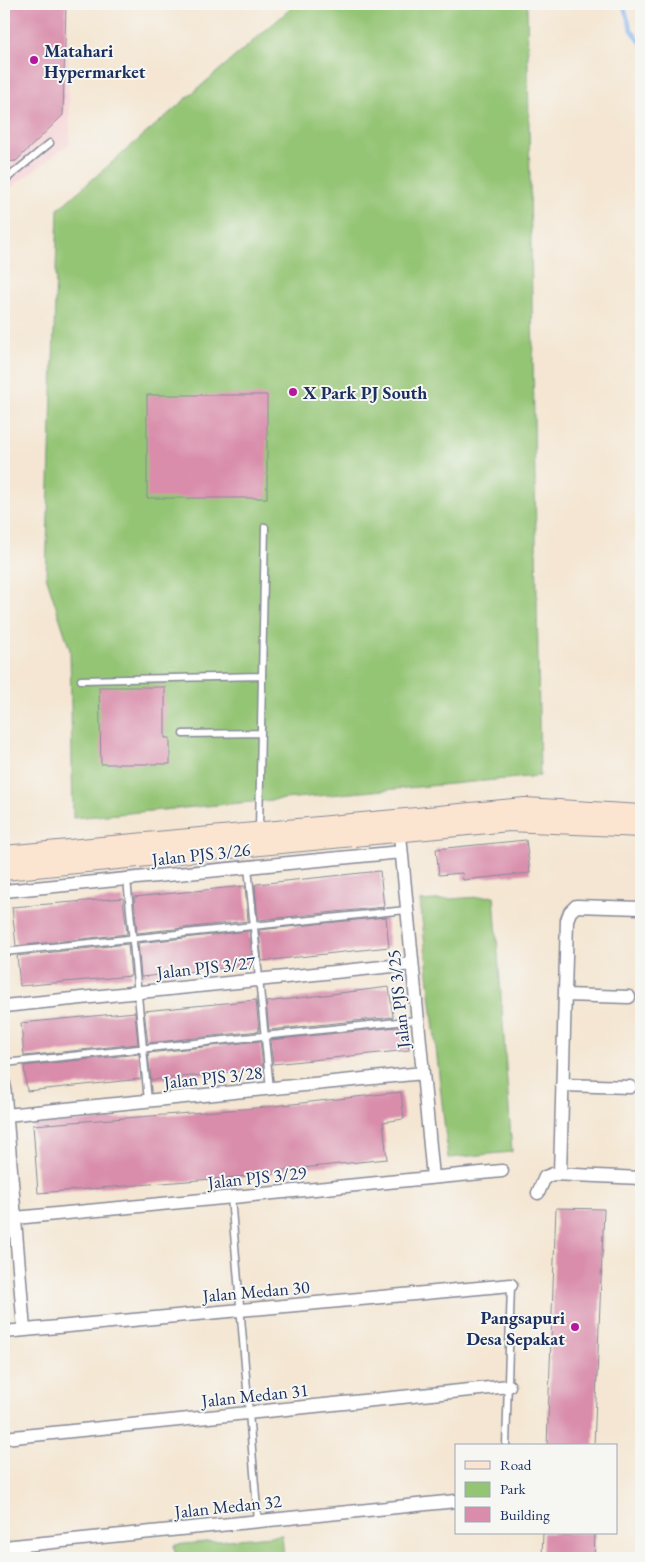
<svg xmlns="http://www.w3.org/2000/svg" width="645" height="1562" font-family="'EB Garamond',serif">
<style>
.built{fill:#f7cfd3}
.green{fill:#94c575;stroke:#587a6a}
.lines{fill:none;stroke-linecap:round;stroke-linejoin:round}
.stream{stroke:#86b4f0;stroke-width:4}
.building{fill:#d98dab}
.lane-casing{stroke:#888a98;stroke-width:9}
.street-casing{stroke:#888a98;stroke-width:15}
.secondary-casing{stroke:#888a98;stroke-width:20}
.lane{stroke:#fff;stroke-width:6}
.street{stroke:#fff;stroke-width:12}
.secondary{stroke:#fce5d0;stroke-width:18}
.poi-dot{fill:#b5179e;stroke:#f6f6f2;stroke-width:2}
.labels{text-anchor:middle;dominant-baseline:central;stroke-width:4;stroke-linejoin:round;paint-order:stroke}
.poi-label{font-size:18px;font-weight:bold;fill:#1b2f5e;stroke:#f6f6f2;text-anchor:start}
.street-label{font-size:18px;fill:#1b2f5e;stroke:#f6f6f2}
</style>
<rect width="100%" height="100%" fill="#f6f6f2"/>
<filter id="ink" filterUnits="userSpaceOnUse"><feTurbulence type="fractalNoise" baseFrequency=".02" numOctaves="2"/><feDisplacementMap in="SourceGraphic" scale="10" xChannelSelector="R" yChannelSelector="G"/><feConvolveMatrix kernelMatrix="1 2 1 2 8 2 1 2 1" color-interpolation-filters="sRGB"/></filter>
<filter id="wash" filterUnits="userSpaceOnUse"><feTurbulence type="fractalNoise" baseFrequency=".0096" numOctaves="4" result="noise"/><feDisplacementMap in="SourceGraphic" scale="20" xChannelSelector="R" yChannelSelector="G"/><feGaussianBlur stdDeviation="1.12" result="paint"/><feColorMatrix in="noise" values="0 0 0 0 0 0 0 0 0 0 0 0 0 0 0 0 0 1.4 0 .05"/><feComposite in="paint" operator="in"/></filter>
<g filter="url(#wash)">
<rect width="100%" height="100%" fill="#f4e6d2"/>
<path class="built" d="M4,4H67L70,143L4,193Z"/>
<path class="green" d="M296,4H527L540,776L73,818L70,650L46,576L58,209Z
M494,896L512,1152L448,1158L420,901Z
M282,1535L284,1558H176L174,1545Z"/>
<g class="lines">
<path class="stream" d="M623,4L631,29L641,43"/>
</g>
<g id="blocks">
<path class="building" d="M4,4H66L63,115L16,161L4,162Z
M147,395H267V498H147Z
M99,687H165V738H170V764H101Z
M526,840L530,873L463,880L462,873L439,875L436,849Z
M380,871L384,907L258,920L255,885L257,884Z
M245,886L248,921L137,933L134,897Z
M123,898L127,934L16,946L12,907Z
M386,917L389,947L262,961L259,930Z
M249,931L253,965L141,977L138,943Z
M128,944L131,976L20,986L17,956Z
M389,987L393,1017L269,1030L266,1002Z
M256,1000L259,1031L148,1043L144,1011Z
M135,1012L138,1044L24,1056L21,1023Z
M407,1026L409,1050L273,1064L270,1040Z
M260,1041L263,1069L151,1080L148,1053Z
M139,1054L141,1079L27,1091L24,1066Z
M401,1092L404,1119L383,1122L387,1159L274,1171V1174L38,1193L33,1125L256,1108Z
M556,1208L604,1209L594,1446H547Z
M543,1533H595L594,1558H542Z"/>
</g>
</g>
<g filter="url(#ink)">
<use href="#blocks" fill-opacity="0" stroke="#888a98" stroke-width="1"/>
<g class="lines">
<g class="lane-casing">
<path id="lane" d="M4,181L50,143
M81,680L262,676
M183,734L261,733
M259,829L265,527
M248,867L270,1089
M127,879L148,1101
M4,952L406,910
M4,1063L417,1020
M231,1197L258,1521
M506,1446L511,1285"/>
</g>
<g class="street-casing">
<path id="street" d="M399,825L433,1177
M4,891L401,852
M565,995L629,997
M4,1006L412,964
M4,1084L24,1330
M562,1085L630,1087
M6,1115L423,1073
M560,1174L567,920L570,912L576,906L641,908
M538,1193L545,1177L553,1174L641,1178
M15,1218L502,1171
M4,1332L511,1285
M4,1438L509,1386
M4,1547L456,1501"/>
</g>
<g class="secondary-casing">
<path id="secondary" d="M4,855L525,807L641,814
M4,871L509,822L641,828"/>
</g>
<use href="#lane" class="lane"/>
<use href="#street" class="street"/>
<use href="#secondary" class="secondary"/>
</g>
</g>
<g class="poi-dot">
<circle cx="34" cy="60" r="5"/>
<circle cx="293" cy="392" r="5"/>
<circle cx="575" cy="1327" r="5"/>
</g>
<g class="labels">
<g class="poi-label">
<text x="44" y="50">Matahari<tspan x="44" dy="21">Hypermarket</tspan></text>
<text x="303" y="392">X Park PJ South</text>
<text x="565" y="1317" text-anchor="end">Pangsapuri<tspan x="565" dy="21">Desa Sepakat</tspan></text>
</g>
<g class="street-label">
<text transform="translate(201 854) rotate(-6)">Jalan PJS 3/26</text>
<text transform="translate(206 967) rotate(-6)">Jalan PJS 3/27</text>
<text transform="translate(398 999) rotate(-96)">Jalan PJS 3/25</text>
<text transform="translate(213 1077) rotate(-6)">Jalan PJS 3/28</text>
<text transform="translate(257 1177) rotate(-6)">Jalan PJS 3/29</text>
<text transform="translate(256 1291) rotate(-5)">Jalan Medan 30</text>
<text transform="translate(255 1395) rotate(-6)">Jalan Medan 31</text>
<text transform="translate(228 1506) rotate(-6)">Jalan Medan 32</text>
</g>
</g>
<rect width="645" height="1562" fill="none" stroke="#f6f6f2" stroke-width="20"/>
<rect x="455" y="1444" width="162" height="90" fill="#f6f6f2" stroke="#9ea6b7"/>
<rect x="465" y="1461" width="25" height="8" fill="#fce5d0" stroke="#9ea6b7"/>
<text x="500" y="1470" font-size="15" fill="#1b2f5e">Road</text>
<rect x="465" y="1482" width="25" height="15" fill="#94c575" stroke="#9ea6b7"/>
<text x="500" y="1494" font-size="15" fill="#1b2f5e">Park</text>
<rect x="465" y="1507" width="25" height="15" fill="#d98dab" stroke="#9ea6b7"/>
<text x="500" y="1520" font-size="15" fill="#1b2f5e">Building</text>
</svg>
